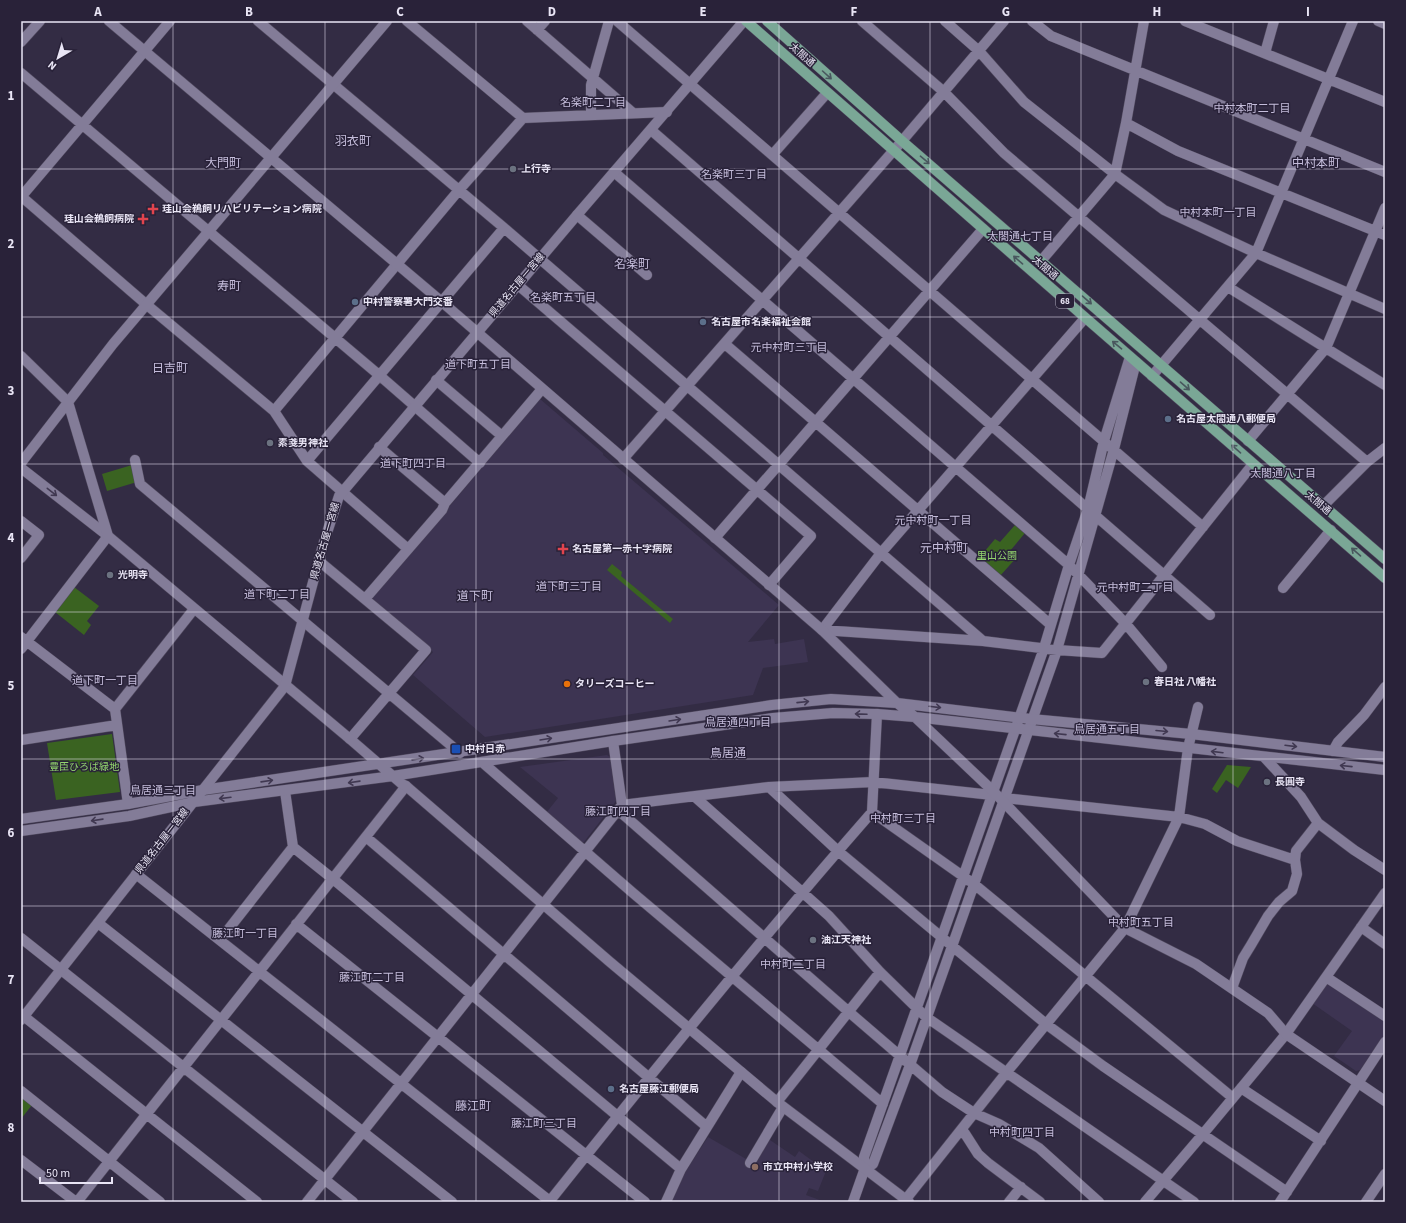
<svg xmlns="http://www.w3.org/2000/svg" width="1406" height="1223" font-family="'Source Sans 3','Noto Sans JP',sans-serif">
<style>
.built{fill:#3d3452}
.green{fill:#3a6321}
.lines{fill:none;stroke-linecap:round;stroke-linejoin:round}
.minor-casing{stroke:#514a5f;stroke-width:11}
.tertiary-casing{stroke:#514a5f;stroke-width:11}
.secondary-casing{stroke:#514a5f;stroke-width:11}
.primary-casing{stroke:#514a5f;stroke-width:11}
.minor{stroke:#837c98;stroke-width:10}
.tertiary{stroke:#837c98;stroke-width:10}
.secondary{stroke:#837c98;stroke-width:10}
.primary{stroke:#7aa796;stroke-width:10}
.oneway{stroke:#49575e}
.oneway2{stroke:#403851}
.grid{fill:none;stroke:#e9e5f5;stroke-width:1;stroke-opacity:0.55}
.worship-dot{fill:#6b7280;stroke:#292239;stroke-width:1.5}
.health-dot{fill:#e0444e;stroke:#292239;stroke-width:1.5}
.service-dot{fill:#5c6f8a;stroke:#292239;stroke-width:1.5}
.food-dot{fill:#e8710a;stroke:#292239;stroke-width:1.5}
.transit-dot{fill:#1a4fb4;stroke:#292239;stroke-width:1.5}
.education-dot{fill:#8d6e63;stroke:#292239;stroke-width:1.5}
.labels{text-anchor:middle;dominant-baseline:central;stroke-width:3;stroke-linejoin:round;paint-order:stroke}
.shield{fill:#292239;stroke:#afaabd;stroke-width:1}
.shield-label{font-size:9px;font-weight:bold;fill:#e9e5f5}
.street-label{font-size:10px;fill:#e9e5f5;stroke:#292239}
.poi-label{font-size:10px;font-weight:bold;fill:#e9e5f5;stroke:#292239;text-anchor:start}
.park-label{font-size:10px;fill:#93d56e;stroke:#292239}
.neighbourhood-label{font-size:11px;fill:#c5bddb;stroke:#292239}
.quarter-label{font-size:12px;fill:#c5bddb;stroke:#292239}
.neatline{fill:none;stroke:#e9e5f5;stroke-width:1.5}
.grid-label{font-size:13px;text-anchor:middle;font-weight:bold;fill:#e9e5f5}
</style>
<rect width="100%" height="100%" fill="#332c44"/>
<path class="built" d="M540,399L603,453V455L779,605L748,642L774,639L775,644L804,639L808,662L763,668L753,695L485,737L413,675L433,652L372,598Z
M607,755L610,757L616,801L584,842H582L546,813L558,798L520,767Z
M1328,984L1385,1022V1034L1360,1070L1356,1071L1334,1056L1352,1031L1312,1003L1326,985Z
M708,1137L753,1163L767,1138L795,1157L799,1151L826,1171L818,1191L809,1188L806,1195L825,1202H671L684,1174Z"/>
<path class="green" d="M132,465L137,482L107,491L102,474Z
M1015,525L1025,533L1010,551L1017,557L1000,576L979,558L995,539L1000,542Z
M612,564L622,572L621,576L673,619L670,623L607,570Z
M74,587L99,606L87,621L91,625L84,635L55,612Z
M112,734L120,792L56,800L47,743Z
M1227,765L1251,767L1238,788L1226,780L1217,793L1212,789Z
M21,1096L32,1105L21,1119Z"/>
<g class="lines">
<g class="minor-casing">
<path id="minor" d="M258,21L503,227L983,641
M407,21L523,118L667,112
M527,21L633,113
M617,21L1203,527
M862,21L944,92L1004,153L1367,462
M945,21L979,51L1024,102L1115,174L1164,210L1256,253L1385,309
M1032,21L1051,36L1385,172
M1185,21L1385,102
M1378,21L1385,24
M537,30L545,21
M21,42L40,21
M1265,53L1274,21
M21,73L379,375L480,463
M591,115V85L609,21
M1126,123L1178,151L1385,235
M651,130L1210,615
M773,154L827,93
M614,172L1069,565L1126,624L1162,667
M21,197L170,21
M22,197L147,305L274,411L307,461L408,549
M577,215L647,275
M1041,261L1115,174L1126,123L1144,21
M518,285L811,536L769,585
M1228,287L1385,385
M1085,318L881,553L822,630L983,641L1057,650L1102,653L1253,464
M725,344L1051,625
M1152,376L1256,253L1353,21
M436,380L502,436
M274,411L459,190L523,118
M1248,441L1326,348L1385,208
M379,447L445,503
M623,459L902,141L1004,21
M135,460L140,484L460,753
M307,461L504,228
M21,468L108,536L21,649
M1323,506L1367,462L1385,448
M21,521L39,535L21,558
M715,538L983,229
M319,561L426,650L350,739
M1283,588L1331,530
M365,599L442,510L445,503L542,389
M21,637L115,709
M21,740L117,725
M613,741L622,805
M1333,751L1338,742L1364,715L1385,687
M1265,758L1301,797L1318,823L1354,850L1385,870
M482,762L633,893L883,1104
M769,787L838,851L1046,1024L1103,1066L1287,1192
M285,791L293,847L333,879L681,1169
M695,797L829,916L880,972L926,1017L1194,1202
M1005,798L1179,817L1205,824L1237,841L1295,860L1296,851L1318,823
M128,804L115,709L194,609
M618,810L849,1012L942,1092L974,1113L999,1124L1039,1148L1099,1202
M872,812L877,714
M366,837L707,1127
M136,874L551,1202
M98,923L452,1202
M296,924L645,1202
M1361,927L1385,944
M21,938L353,1202
M220,940L293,847
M1326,977L1385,1016
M1232,988L1243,958L1251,945L1268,916L1279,902L1292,891L1297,874L1295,860
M21,1014L257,1202
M1241,1088L1321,1141
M21,1091L160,1202
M777,1102L880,972
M962,1129L978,1154L988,1163L1040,1202
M21,1160L76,1202
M750,1163L783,1107
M865,1168L864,1157L1044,648L1069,565L1088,509L1104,441L1130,357
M906,1199L1006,1073L1125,928L1179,817L1188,748L1198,707
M77,1202L406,786
M307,1202L622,805L769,787L873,782L992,795
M549,1202C654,1070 761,939 872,812L974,884L1233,1098
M666,1202L681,1169L741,1072
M853,1202L865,1168L873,1164L910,1065L1057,650L1114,449L1136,362
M1009,1202L1021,1187
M1145,1202L1203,1134L1286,1034L1385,893
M1280,1202L1385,1042"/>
</g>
<g class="tertiary-casing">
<path id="tertiary" d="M109,21L442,302L822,630L897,703L915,717L993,791L1125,928L1196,964L1268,1013L1286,1034L1385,1101
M21,356L68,402L108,536L350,739L402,784L406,786L610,962L777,1102L909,1202
M21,463L113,344L387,21
M21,819L128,804L203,790L772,705L831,699L897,703L1031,719L1191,734L1385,757
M21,831L129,816L194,802L393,776L613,741L773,718L833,713L877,714L915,717L1385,770
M1366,1202L1385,1174"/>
</g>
<g class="secondary-casing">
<path id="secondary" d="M21,1020L285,686L323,545L339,496L577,215L744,21"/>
</g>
<g class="primary-casing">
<path id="primary" d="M746,21L1012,254L1385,578
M767,21L902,141L1385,559"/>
</g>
<use href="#minor" class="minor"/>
<use href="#tertiary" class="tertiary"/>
<use href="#secondary" class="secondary"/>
<use href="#primary" class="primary"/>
</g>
<defs><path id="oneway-shaft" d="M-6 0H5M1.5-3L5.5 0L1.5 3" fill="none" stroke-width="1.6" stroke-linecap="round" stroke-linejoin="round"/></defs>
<g class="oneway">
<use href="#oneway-shaft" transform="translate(827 75) rotate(42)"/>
<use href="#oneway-shaft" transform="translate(925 160) rotate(40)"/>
<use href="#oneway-shaft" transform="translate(1018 260) rotate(-139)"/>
<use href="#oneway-shaft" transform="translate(1087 300) rotate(41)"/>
<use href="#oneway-shaft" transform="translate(1117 345) rotate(-140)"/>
<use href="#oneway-shaft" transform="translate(1185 386) rotate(41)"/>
<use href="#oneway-shaft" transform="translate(1236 449) rotate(-139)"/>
<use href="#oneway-shaft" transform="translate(1356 552) rotate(-139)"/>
</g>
<g class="oneway2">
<use href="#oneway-shaft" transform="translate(52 492) rotate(38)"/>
<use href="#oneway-shaft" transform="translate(803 702) rotate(-6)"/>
<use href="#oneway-shaft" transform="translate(935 707) rotate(7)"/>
<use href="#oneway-shaft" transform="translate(861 714) rotate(-178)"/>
<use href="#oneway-shaft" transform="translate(675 720) rotate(-9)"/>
<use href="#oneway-shaft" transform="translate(1162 731) rotate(5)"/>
<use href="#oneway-shaft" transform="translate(1060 734) rotate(-174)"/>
<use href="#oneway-shaft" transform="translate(546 739) rotate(-9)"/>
<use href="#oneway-shaft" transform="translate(1291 746) rotate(7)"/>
<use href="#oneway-shaft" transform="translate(1217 752) rotate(-173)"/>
<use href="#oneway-shaft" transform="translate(418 759) rotate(-8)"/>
<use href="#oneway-shaft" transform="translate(1346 766) rotate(-174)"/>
<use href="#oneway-shaft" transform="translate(267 781) rotate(-8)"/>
<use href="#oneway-shaft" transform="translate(354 782) rotate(172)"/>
<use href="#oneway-shaft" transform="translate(225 798) rotate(173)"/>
<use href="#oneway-shaft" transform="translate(97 820) rotate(172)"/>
</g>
<path class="grid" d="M173,21V1202M325,21V1202M476,21V1202M627,21V1202M779,21V1202M930,21V1202M1081,21V1202M1233,21V1202M21,169H1385M21,317H1385M21,464H1385M21,612H1385M21,759H1385M21,906H1385M21,1054H1385"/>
<g class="worship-dot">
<circle cx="513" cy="169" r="4"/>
<circle cx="270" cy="443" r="4"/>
<circle cx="110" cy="575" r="4"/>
<circle cx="1146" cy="682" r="4"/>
<circle cx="1267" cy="782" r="4"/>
<circle cx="813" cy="940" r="4"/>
</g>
<g class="health-dot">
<path d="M151 203h4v4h4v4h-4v4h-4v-4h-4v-4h4z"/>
<path d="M141 213h4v4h4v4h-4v4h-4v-4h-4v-4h4z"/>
<path d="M561 543h4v4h4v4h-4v4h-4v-4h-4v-4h4z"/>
</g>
<g class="service-dot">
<circle cx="355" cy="302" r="4"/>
<circle cx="703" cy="322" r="4"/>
<circle cx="1168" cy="419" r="4"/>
<circle cx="611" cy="1089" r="4"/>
</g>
<circle class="food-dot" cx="567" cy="684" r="4"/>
<rect class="transit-dot" x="451" y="744" width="10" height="10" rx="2"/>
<circle class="education-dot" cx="755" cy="1167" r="4"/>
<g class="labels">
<rect class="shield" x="1056" y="294" width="18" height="14" rx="3"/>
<g class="shield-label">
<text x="1065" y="301">68</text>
</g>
<g class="street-label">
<text transform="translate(802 55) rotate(42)">太閤通</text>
<text transform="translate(1045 268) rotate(41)">太閤通</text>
<text transform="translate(517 285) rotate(-50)">県道名古屋一宮線</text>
<text transform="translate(1318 503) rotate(40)">太閤通</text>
<text transform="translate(325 541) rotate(-74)">県道名古屋一宮線</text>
<text transform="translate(162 841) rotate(-52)">県道名古屋一宮線</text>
</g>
<g class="poi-label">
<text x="521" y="169">上行寺</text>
<text x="162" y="209">珪山会鵜飼リハビリテーション病院</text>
<text x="134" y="219" text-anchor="end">珪山会鵜飼病院</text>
<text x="363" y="302">中村警察署大門交番</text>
<text x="711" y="322">名古屋市名楽福祉会館</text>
<text x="1176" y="419">名古屋太閤通八郵便局</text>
<text x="278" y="443">素戔男神社</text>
<text x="572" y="549">名古屋第一赤十字病院</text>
<text x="118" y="575">光明寺</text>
<text x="1154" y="682">春日社 八幡社</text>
<text x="575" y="684">タリーズコーヒー</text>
<text x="465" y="749">中村日赤</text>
<text x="1275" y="782">長圓寺</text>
<text x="821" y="940">油江天神社</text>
<text x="619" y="1089">名古屋藤江郵便局</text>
<text x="763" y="1167">市立中村小学校</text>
</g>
<g class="park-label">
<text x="997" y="556">里山公園</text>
<text x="84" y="767">豊臣ひろば緑地</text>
</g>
<g class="neighbourhood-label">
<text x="593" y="102">名楽町二丁目</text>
<text x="1252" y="108">中村本町二丁目</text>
<text x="734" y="174">名楽町三丁目</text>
<text x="1218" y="212">中村本町一丁目</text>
<text x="1020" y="236">太閤通七丁目</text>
<text x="563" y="297">名楽町五丁目</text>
<text x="789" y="347">元中村町三丁目</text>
<text x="478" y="364">道下町五丁目</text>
<text x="413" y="463">道下町四丁目</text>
<text x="1283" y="473">太閤通八丁目</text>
<text x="933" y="520">元中村町一丁目</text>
<text x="569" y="586">道下町三丁目</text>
<text x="1135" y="587">元中村町二丁目</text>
<text x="277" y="594">道下町二丁目</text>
<text x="105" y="680">道下町一丁目</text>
<text x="738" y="722">鳥居通四丁目</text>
<text x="1107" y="729">鳥居通五丁目</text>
<text x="163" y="790">鳥居通三丁目</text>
<text x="618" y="811">藤江町四丁目</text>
<text x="903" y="818">中村町三丁目</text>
<text x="1141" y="922">中村町五丁目</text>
<text x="245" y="933">藤江町一丁目</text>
<text x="793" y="964">中村町二丁目</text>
<text x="372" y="977">藤江町二丁目</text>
<text x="544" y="1123">藤江町三丁目</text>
<text x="1022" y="1132">中村町四丁目</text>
</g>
<g class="quarter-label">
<text x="353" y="141">羽衣町</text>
<text x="223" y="163">大門町</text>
<text x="1316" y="163">中村本町</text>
<text x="632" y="264">名楽町</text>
<text x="229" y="286">寿町</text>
<text x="170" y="368">日吉町</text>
<text x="944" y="548">元中村町</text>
<text x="475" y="596">道下町</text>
<text x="728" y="753">鳥居通</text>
<text x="473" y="1106">藤江町</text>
</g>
</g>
<rect width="1406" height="1223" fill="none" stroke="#292239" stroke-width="44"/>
<g transform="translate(58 58) rotate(218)" stroke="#292239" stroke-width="3" paint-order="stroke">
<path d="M0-3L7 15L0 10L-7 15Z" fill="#e9e5f5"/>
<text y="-6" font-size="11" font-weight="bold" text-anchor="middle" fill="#e9e5f5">N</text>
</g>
<path d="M40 1177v6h72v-6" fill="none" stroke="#e9e5f5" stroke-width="2"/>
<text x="46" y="1177" font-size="12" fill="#e9e5f5" stroke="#292239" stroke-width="3" paint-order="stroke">50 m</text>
<rect x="22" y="22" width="1362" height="1179" class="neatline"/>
<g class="grid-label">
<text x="98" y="16">A</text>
<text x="249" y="16">B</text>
<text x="400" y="16">C</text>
<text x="552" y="16">D</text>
<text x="703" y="16">E</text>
<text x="854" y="16">F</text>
<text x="1006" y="16">G</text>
<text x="1157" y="16">H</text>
<text x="1308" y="16">I</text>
<text x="11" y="100">1</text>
<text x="11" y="248">2</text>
<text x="11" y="395">3</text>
<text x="11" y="542">4</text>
<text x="11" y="690">5</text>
<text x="11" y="837">6</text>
<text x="11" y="984">7</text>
<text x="11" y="1132">8</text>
</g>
</svg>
